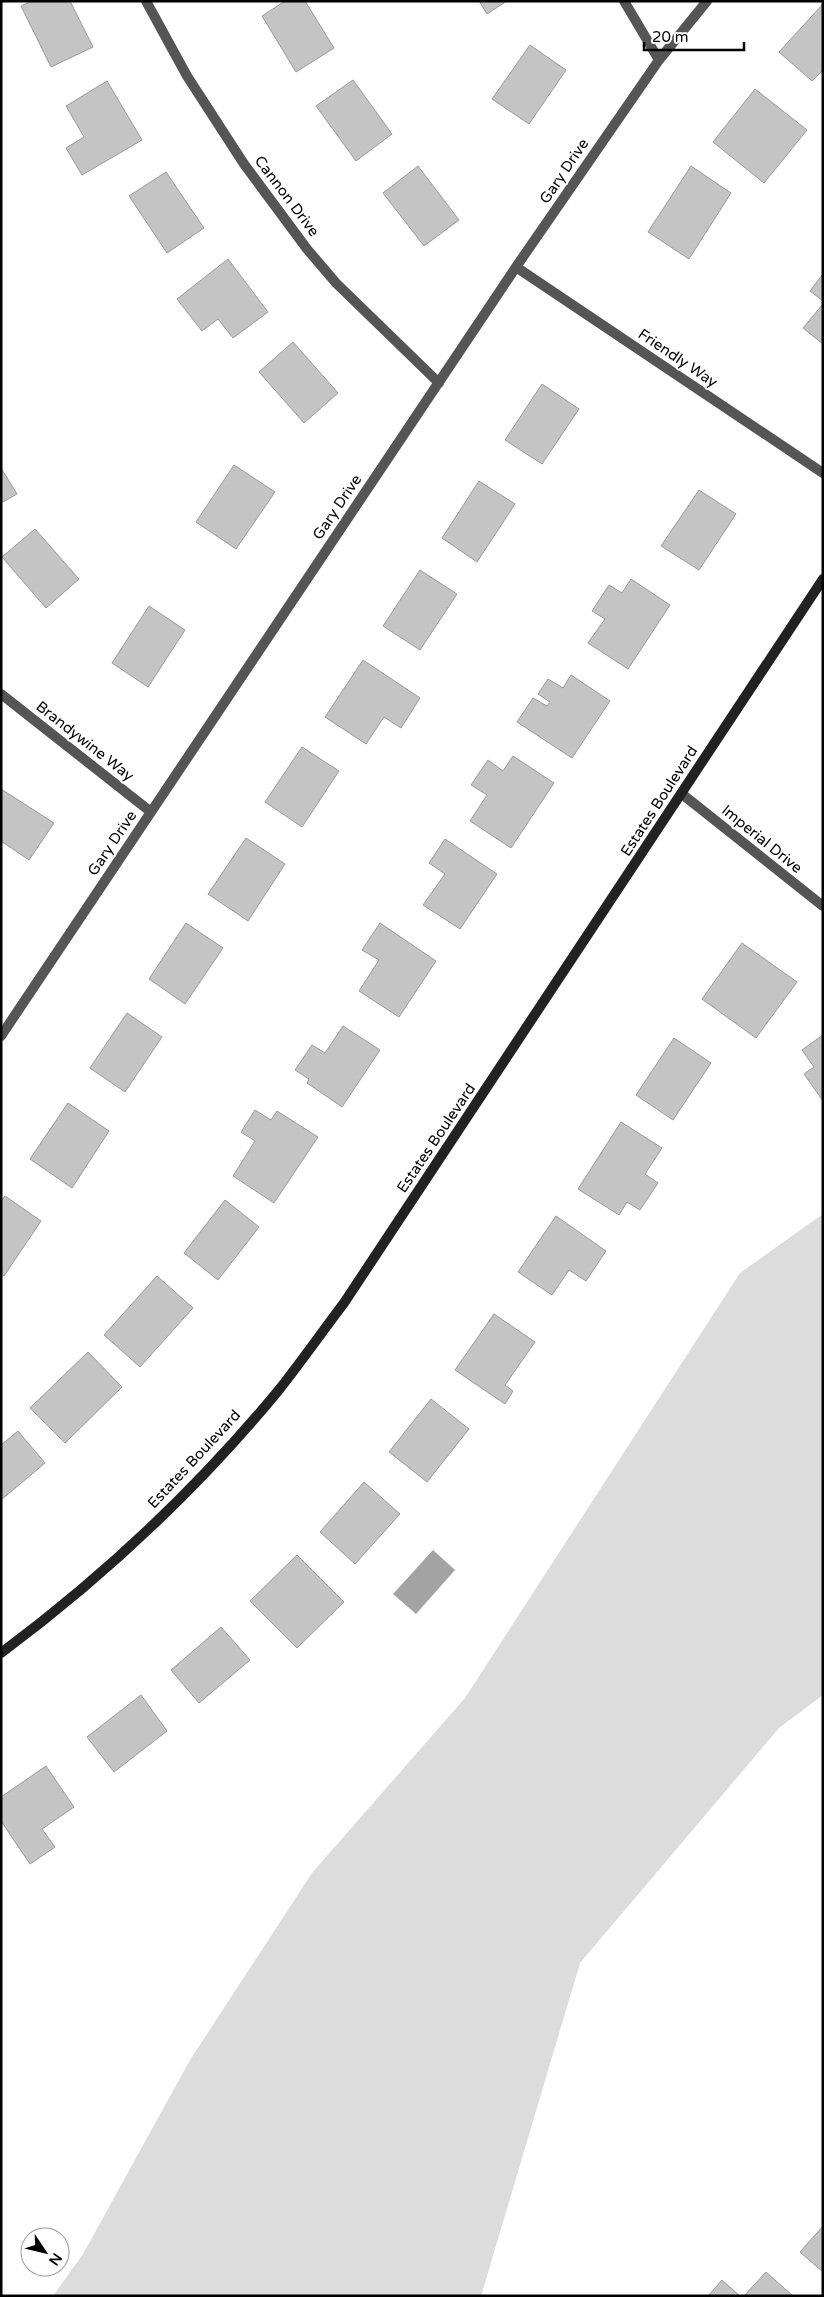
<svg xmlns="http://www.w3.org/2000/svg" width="824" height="2297" font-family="'Varela Round',sans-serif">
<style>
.green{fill:#dcdcdc}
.water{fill:#a3a3a3}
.building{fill:#c4c4c4;stroke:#999}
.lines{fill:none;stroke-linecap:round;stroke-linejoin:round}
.street{stroke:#555;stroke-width:10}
.secondary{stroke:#222;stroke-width:10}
.labels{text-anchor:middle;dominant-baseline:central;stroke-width:4;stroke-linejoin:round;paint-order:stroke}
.street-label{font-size:15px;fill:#000;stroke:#fff}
</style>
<rect width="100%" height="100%" fill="#fff"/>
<path class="green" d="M823,1214V1695L779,1728L580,1963L481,2296H53L83,2254L190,2060L312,1873L465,1698L740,1273Z"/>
<path class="water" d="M433,1550L455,1570L416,1614L393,1594Z"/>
<path class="building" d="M32,1H70L93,47L51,67L21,6Z
M285,1H305L334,48L296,72L262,16Z
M479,1H507L487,14Z
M823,4V70L812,81L779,52Z
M530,45L566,70L529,124L492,99Z
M353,80L392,134L356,161L316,106Z
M107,81L142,140L82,175L66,148L84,137L66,106Z
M755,89L807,130L764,183L713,142Z
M418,166L459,220L424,246L383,193Z
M691,166L731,193L689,259L648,232Z
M166,172L204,228L167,253L129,196Z
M228,259L268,312L233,338L218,319L202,331L177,299Z
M823,274V301L810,291Z
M823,304V344L803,328Z
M293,342L338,393L304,423L259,372Z
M542,384L579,409L542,464L505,440Z
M234,465L275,492L236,549L196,522Z
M1,468L17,494L1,503Z
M479,481L515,504L477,562L442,538Z
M699,490L736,514L699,570L661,546Z
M35,529L79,579L46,608L2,557Z
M420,570L457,594L420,650L383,626Z
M631,579L670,605L628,669L588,643L605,619L592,611L609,585L622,593Z
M149,606L185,630L148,687L112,663Z
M363,660L420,698L401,728L384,717L366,744L325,717Z
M571,675L610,701L572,758L517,722L533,698L547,706L550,702L538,694L548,679L563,688Z
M302,747L339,771L302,827L265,802Z
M513,756L554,783L511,848L470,821L487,795L471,785L488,760L503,771Z
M1,789L54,823L29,860L1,841Z
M246,838L285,864L248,921L208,894Z
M445,839L497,874L460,929L423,905L445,874L429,863Z
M186,923L223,948L185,1004L149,979Z
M380,923L436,961L399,1017L359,991L379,960L362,950Z
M742,943L797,982L756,1038L702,999Z
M127,1013L162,1037L125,1092L90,1068Z
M343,1026L380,1050L342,1107L307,1083L309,1079L295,1070L312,1045L325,1053Z
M823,1035V1101L804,1074L814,1067L802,1050Z
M674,1038L711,1063L673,1120L636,1095Z
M68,1103L109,1131L72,1188L30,1159Z
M255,1110L271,1120L277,1111L318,1137L274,1203L233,1176L255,1141L241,1132Z
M621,1122L662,1148L645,1174L658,1183L640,1210L627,1202L619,1215L578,1189Z
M5,1196L41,1221L4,1276L1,1274V1201Z
M225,1200L259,1227L218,1280L184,1253Z
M556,1216L606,1251L586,1281L569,1270L552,1295L518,1272Z
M157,1276L193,1308L140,1367L104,1335Z
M494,1314L535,1342L505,1385L513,1391L505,1404L455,1370Z
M88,1352L122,1387L65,1443L30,1408Z
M431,1399L469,1429L427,1482L389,1452Z
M18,1431L45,1463L1,1500V1445Z
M364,1482L400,1514L355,1564L320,1532Z
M297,1555L344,1602L297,1648L250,1601Z
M221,1627L250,1660L199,1703L171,1670Z
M141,1695L167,1731L114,1772L87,1737Z
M46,1766L74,1807L42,1829L55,1847L30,1864L1,1821V1797Z
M823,2226V2272L800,2252Z
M766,2272L793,2296H744Z
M722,2280L740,2296H708Z"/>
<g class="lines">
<path class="street" d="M146,1L187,76L244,164L307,249L336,283L439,383
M624,1L659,60
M516,267L823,473
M1,694L151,812
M682,794L823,906
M1,1036L516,267L659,60L707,1"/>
<path class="secondary" d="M1,1653C103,1577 197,1489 278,1391C301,1362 322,1332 344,1303L823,579"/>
</g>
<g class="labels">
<g class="street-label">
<text transform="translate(564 171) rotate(-56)">Gary Drive</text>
<text transform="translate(287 196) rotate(53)">Cannon Drive</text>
<text transform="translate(678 358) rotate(34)">Friendly Way</text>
<text transform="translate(337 507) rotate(-56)">Gary Drive</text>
<text transform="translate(85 741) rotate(38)">Brandywine Way</text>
<text transform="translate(659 801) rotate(-57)">Estates Boulevard</text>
<text transform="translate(762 839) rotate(39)">Imperial Drive</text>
<text transform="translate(112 843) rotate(-56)">Gary Drive</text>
<text transform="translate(436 1138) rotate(-56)">Estates Boulevard</text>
<text transform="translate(194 1459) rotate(-47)">Estates Boulevard</text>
</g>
</g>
<rect width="824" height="2297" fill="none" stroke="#000000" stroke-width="5"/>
<g transform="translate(45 2252) rotate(125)"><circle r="24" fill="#ffffff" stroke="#999999"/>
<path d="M0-4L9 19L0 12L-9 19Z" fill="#000000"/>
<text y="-8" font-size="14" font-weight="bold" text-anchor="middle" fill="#000000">N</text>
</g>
<path d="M644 42v8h100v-8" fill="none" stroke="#000000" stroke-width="2.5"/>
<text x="652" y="42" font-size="15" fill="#000000" stroke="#ffffff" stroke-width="4" paint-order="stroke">20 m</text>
</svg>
